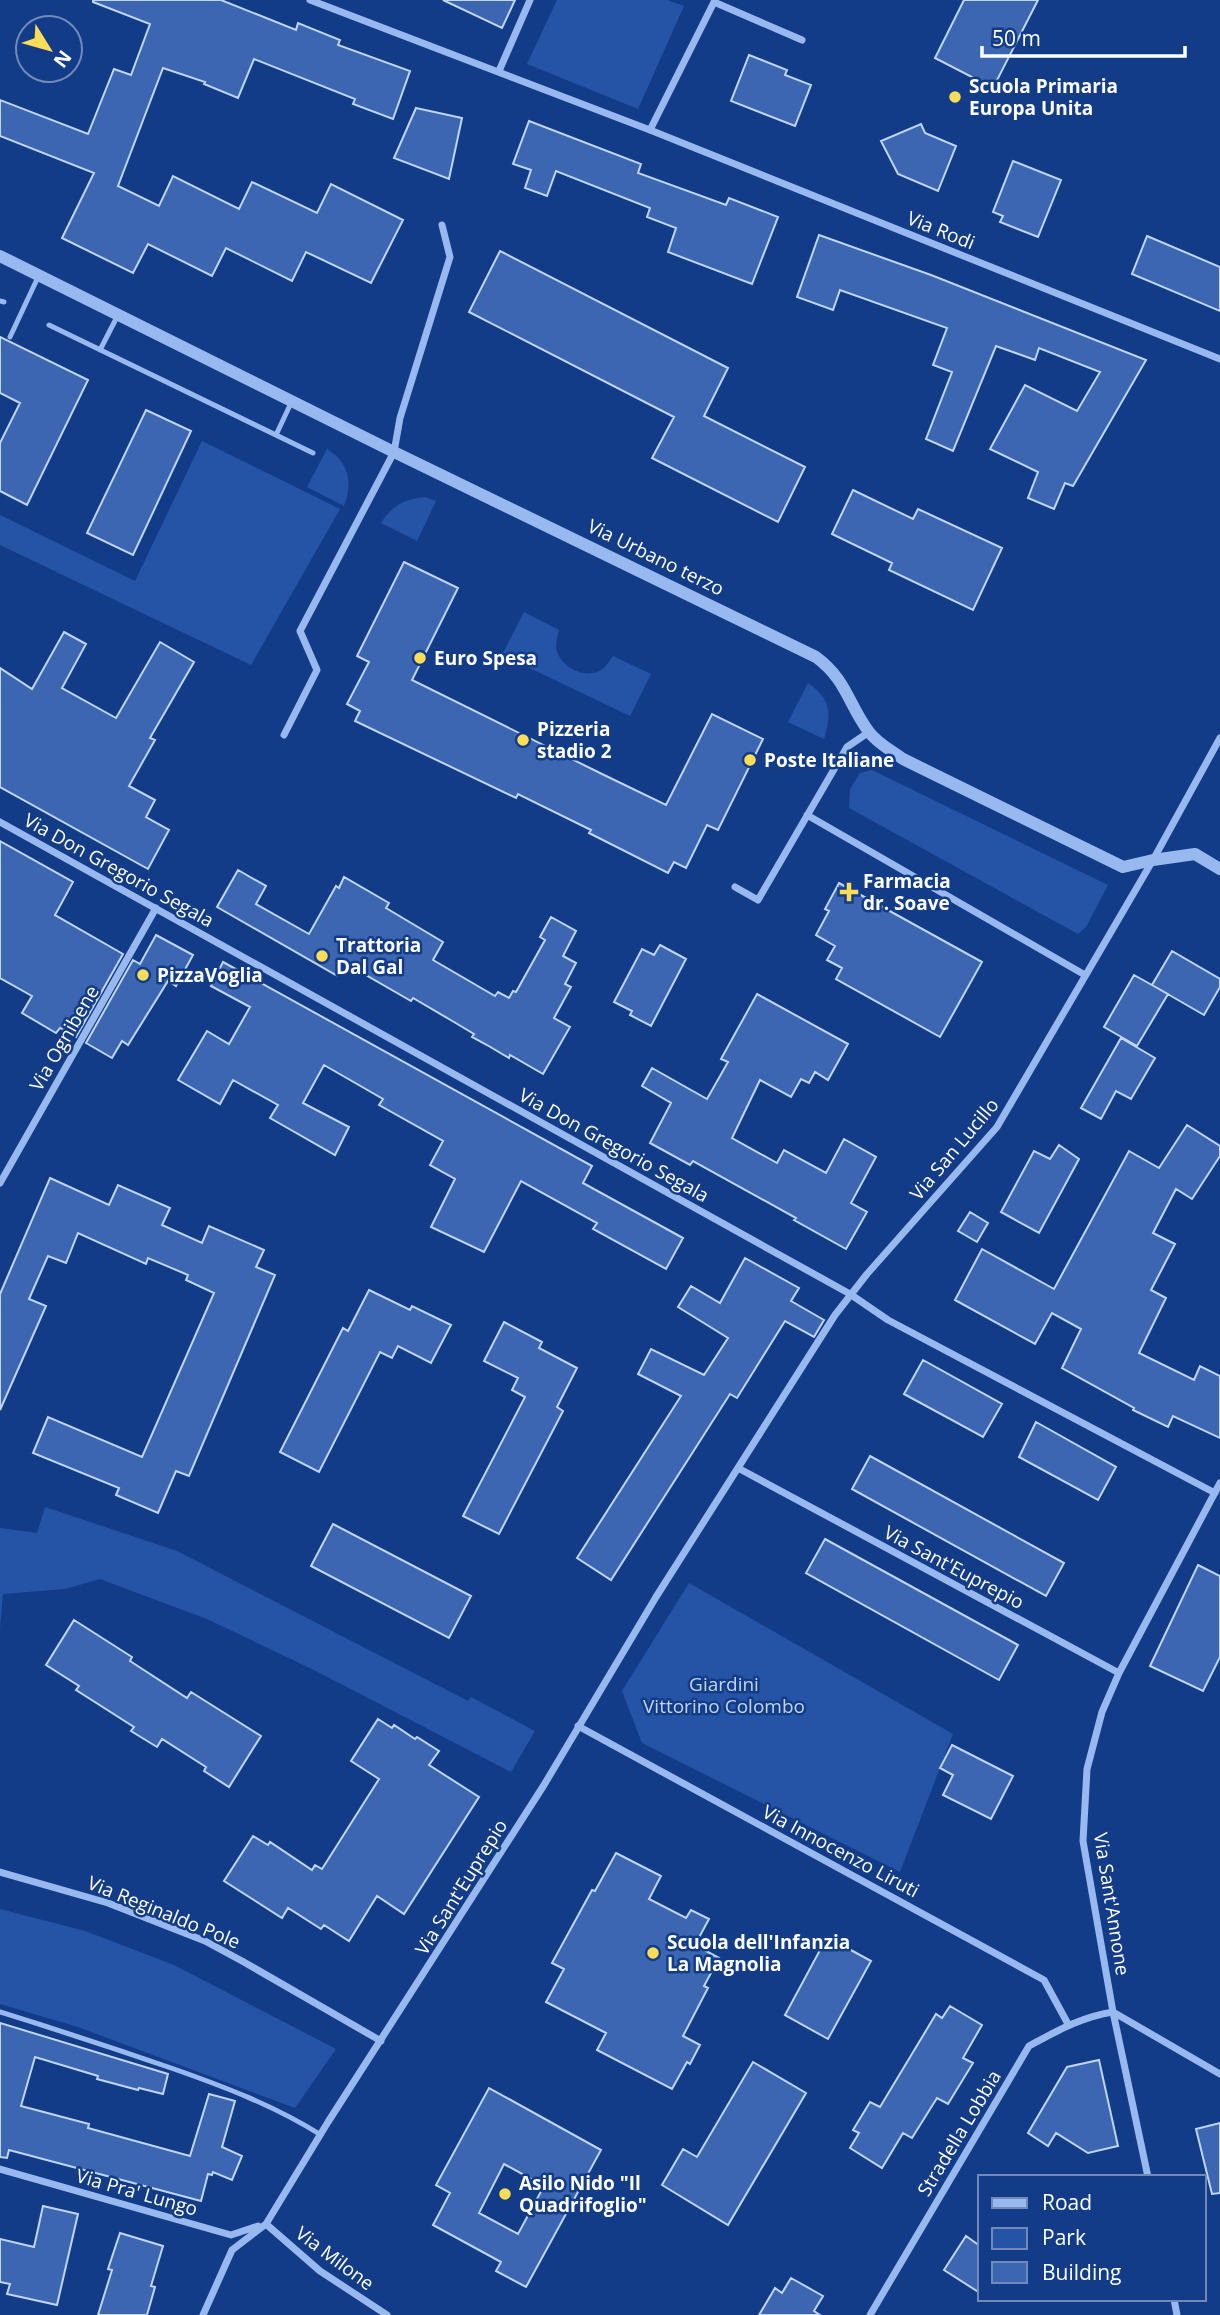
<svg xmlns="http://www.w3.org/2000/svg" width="1220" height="2315" font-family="'Open Sans',sans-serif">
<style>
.green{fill:#2554a7}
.building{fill:#3c66b2;stroke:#bfd5fb;stroke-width:2;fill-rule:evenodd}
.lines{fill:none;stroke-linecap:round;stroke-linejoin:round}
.service{stroke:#98b8f0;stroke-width:5}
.minor{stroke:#98b8f0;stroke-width:7}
.tertiary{stroke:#98b8f0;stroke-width:12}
.poi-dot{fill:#ffdd57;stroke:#133c88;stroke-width:2.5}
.labels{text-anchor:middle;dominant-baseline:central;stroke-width:5;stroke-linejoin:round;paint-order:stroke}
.poi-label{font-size:19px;font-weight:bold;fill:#fff;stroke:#133c88;text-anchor:start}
.street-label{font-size:19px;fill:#fff;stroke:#133c88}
.park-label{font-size:19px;fill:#bfd5fb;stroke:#133c88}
</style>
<rect width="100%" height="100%" fill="#133c88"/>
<path class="green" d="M557,0H667L684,6L638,109L527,64Z
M202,441L340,509L251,665L0,545V515L135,581Z
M327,449C349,462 353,483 344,506L307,487Z
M425,497L436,501L417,541L381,523C392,506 404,499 425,497Z
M524,612L559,630C558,635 556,642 556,647C558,663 577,676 593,673C603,672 608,663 613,656L651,674L630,716L502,655Z
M808,683C831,699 832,713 824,739L788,722Z
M872,770L1108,885L1086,927L1078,934L849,808L850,789L860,773Z
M45,1507L177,1551L468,1701L471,1697L535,1731L511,1772L312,1669L207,1619L100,1579L65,1589L3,1594L0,1628V1528L37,1533Z
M689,1583L953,1734L900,1872L642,1743L622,1691Z
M0,1909L85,1931L174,1965L336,2049L295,2108L78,2027L0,2004Z"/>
<path class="building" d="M93,0H221L296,30L298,23L340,40L338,45L410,71L393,119L353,104L355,99L254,59L238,98L204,84L205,82L163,68L118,186L159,206L173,176L239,209L252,182L317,213L331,184L403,220L371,283L306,252L292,281L226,248L212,276L148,244L133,273L62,238L94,173L0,136V100L88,134L114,69L131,75L150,24L93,2Z
M443,0H515L502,28Z
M964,0H1038L993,88L935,58Z
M749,55L787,70L785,75L811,85L795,126L731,101Z
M416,108L462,118L449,179L394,158Z
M529,121L641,164L638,173L726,205L729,198L778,217L752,284L668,252L676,228L647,217L650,208L556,171L547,196L525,188L531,170L513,164Z
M921,124L925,133L956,146L938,191L898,174L881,141Z
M1013,161L1061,180L1038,237L1000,222L1003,216L993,212Z
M819,235L931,275L1146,360L1073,486L1065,483L1054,509L1028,498L1038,472L990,449L1025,385L1077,411L1100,372L1039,348L1035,360L996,346L953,451L926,439L952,372L933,365L947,328L840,290L833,310L797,297Z
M1147,236L1220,267V311L1132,274Z
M500,251L728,368L704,416L805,467L778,522L652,458L674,417L469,312Z
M0,337L88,380L27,505L0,491V443L20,403L0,393Z
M146,410L191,431L133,555L87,533Z
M853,490L913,519L918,509L1002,548L973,610L889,570L892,563L832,534Z
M404,562L458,588L412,680L602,774L666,805L712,714L763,739L718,830L707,825L686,868L674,862L668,873L589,833L591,830L518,794L516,798L355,721L360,711L347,704L369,662L357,656Z
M64,632L86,644L62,688L116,718L160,642L194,662L150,738L155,740L129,786L155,800L146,817L169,830L148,869L0,787V668L32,689Z
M0,841L73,882L55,915L123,954L76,1037L60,1028L56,1033L22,1013L32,996L0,978Z
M238,870L266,886L256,904L309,934L336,886L339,888L344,877L389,903L386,908L443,942L433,960L495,996L498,992L509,998L513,991L516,992L545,940L540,937L551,917L576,931L563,956L576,963L565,984L571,987L554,1018L570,1027L543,1074L510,1055L509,1058L487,1045L472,1037L474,1034L454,1022L413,998L411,1001L343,962L336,975L217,907Z
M839,883L982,962L940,1037L836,979L842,968L827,960L835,946L816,935L829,911L825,909Z
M156,935L193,955L176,986L168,981L128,1045L122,1041L112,1058L86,1043L133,960L140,964Z
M660,945L686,959L651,1026L630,1015L632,1011L614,1002L642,949L654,955Z
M1172,951L1220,979V987L1204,1015L1152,985Z
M223,962L592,1166L583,1183L683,1238L666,1269L593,1229L597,1223L521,1181L484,1252L431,1227L455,1179L430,1165L443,1141L379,1105L383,1099L324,1065L303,1103L349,1127L335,1155L270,1118L278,1105L233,1080L220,1104L178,1080L207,1031L229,1044L250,1007L211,986Z
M1134,975L1168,994L1137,1046L1104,1027Z
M757,994L848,1044L828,1080L815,1072L809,1083L801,1079L791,1097L760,1080L732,1138L777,1163L784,1150L826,1173L844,1139L876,1157L851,1203L867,1212L846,1249L794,1220L796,1218L693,1161L690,1165L650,1143L671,1103L642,1086L652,1068L707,1099L728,1062L721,1059Z
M1121,1038L1155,1058L1131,1099L1116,1091L1101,1119L1081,1108Z
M1187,1125L1220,1146V1156L1192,1199L1176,1189L1153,1233L1175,1244L1151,1290L1166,1298L1139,1353L1194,1380L1200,1366L1220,1376V1438L1173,1416L1168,1427L1133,1410L1134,1408L1062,1368L1081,1329L1052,1313L1035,1344L955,1300L982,1249L1054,1289L1129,1151L1159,1168Z
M1059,1145L1079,1159L1039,1233L1001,1212L1034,1151L1050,1159Z
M50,1178L109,1205L118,1185L170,1208L162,1225L202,1243L209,1226L264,1250L256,1267L275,1275L189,1476L176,1471L158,1513L116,1495L119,1488L33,1453L48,1417L142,1457L214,1293L186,1280L188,1275L148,1258L146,1264L78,1233L66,1263L48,1256L29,1299L46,1306L0,1410V1294Z
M970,1212L988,1223L977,1242L958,1231Z
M745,1258L799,1288L791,1301L824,1320L814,1337L785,1321L737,1398L730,1394L611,1580L577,1558L681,1396L638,1374L651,1349L704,1375L728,1338L678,1307L691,1286L720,1303Z
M369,1290L410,1310L412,1306L451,1325L431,1363L398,1346L392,1358L380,1352L319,1472L280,1452L343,1328L348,1331Z
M504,1322L542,1342L539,1348L577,1368L557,1407L563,1411L499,1534L463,1516L525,1397L512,1390L518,1378L484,1361Z
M923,1360L1002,1404L983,1437L904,1394Z
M1036,1422L1116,1467L1098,1500L1019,1457Z
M870,1456L1064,1563L1046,1596L852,1489Z
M333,1524L471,1596L449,1638L311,1566Z
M825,1539L1018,1645L999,1680L806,1573Z
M1198,1565L1220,1576V1657L1203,1691L1150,1666Z
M74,1620L132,1657L130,1661L187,1698L191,1692L261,1736L229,1787L204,1771L206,1767L162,1739L157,1747L131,1731L134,1727L76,1690L79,1686L46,1665Z
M378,1719L392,1728L394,1725L415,1739L417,1737L439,1751L429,1765L479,1797L404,1914L377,1896L349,1941L324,1925L321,1929L288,1908L282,1918L224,1881L253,1836L268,1845L270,1842L312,1870L315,1865L322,1869L379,1779L351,1761Z
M952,1745L1013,1776L991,1819L943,1795L953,1775L940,1768Z
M616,1853L661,1876L649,1899L686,1918L691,1910L709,1919L695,1945L719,1958L704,1986L708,1988L683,2036L700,2045L690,2064L687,2062L672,2089L597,2050L606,2033L546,2002L564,1969L552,1963L592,1890L595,1891Z
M827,1937L871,1961L828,2039L785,2015Z
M950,2006L982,2025L963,2058L973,2063L948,2104L937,2098L912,2138L903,2133L882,2168L850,2148L859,2133L853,2130L870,2102L880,2107L936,2014L942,2018Z
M0,2023L168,2074L163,2094L139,2088L138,2090L97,2079L98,2076L35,2057L21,2106L89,2124L88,2128L190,2156L209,2094L235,2101L222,2147L242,2156L232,2180L213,2172L212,2175L208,2174L201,2201L9,2150L7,2158L0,2157Z
M1099,2060L1118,2146L1088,2153L1056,2133L1048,2146L1028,2133L1067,2067Z
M753,2062L806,2093L728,2225L662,2185L683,2149L697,2157Z
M489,2088L601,2150L526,2287L496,2271L501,2262L433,2225L450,2193L436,2185ZM504,2164L544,2186L518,2234L479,2213Z
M1220,2123V2193L1212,2194L1196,2129Z
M43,2206L78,2214L57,2305L7,2294L10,2284L0,2282V2239L34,2247Z
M120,2233L163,2246L151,2286L155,2287L147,2315H98L112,2270L108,2269Z
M966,2236L980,2246V2293L944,2270Z
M791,2278L823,2296L814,2311L820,2315H759L775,2288L782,2293Z"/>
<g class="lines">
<path class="service" d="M0,301L4,302
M49,325L313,453
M10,337L39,275
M100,350L118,315
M276,435L291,403
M0,2012C58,2030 116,2049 174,2069C225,2087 275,2106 321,2135"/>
<path class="minor" d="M310,0L650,130L1220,359
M499,71L530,0
M650,130L714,2L802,40
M284,735L317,670L300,631L394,452L400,418L450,257L442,225
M807,815L1085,975
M0,822L850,1294L888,1320L1215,1493
M735,887L758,900L847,747L869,732
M0,1183L156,908
M738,1468L1119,1673
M578,1726L1044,1980L1068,2024
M0,1872L108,1903L205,1941L242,1961L381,2041
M1113,2012L1220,2074
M0,2169L231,2235L258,2226
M1148,2177L1113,2012L1083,1841L1087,1769L1102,1712L1119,1673L1220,1483
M266,2224L320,2271L387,2315
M1174,2299L1177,2315
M203,2315L232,2250L266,2224L328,2122L544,1785L656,1597L835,1315L867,1274L997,1127L1153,860L1220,738
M870,2315L1029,2046C1057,2031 1081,2017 1113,2012"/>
<path class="tertiary" d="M0,256L394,452L816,657C847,680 848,704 869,732C877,743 892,751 903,759L1123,867L1153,860L1195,854L1220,869"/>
</g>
<g class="poi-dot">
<circle cx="955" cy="97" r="7"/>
<circle cx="420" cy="658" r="7"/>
<circle cx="523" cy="740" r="7"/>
<circle cx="750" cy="760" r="7"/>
<path d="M845.5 881.5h7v7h7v7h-7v7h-7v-7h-7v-7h7z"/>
<circle cx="322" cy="956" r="7"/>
<circle cx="143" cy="975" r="7"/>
<circle cx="653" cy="1953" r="7"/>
<circle cx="505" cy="2194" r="7"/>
</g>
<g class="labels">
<g class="poi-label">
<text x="969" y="86">Scuola Primaria<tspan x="969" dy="22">Europa Unita</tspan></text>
<text x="434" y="658">Euro Spesa</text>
<text x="537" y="729">Pizzeria<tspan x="537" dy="22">stadio 2</tspan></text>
<text x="764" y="760">Poste Italiane</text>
<text x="863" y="881">Farmacia<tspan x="863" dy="22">dr. Soave</tspan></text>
<text x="336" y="945">Trattoria<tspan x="336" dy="22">Dal Gal</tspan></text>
<text x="157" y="975">PizzaVoglia</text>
<text x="667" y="1942">Scuola dell'Infanzia<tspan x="667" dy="22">La Magnolia</tspan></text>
<text x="519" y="2183">Asilo Nido "Il<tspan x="519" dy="22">Quadrifoglio"</tspan></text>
</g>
<g class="street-label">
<text transform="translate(941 230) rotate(22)">Via Rodi</text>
<text transform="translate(656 557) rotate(26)">Via Urbano terzo</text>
<text transform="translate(119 870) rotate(29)">Via Don Gregorio Segala</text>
<text transform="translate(64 1038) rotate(-60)">Via Ognibene</text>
<text transform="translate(614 1145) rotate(29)">Via Don Gregorio Segala</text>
<text transform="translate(954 1149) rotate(-50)">Via San Lucillo</text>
<text transform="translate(954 1567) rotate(28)">Via Sant'Euprepio</text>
<text transform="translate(841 1851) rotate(28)">Via Innocenzo Liruti</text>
<text transform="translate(461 1887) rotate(-58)">Via Sant'Euprepio</text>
<text transform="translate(1112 1904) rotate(81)">Via Sant'Annone</text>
<text transform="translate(164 1912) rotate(22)">Via Reginaldo Pole</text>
<text transform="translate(959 2133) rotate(-59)">Stradella Lobbia</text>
<text transform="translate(137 2192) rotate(16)">Via Pra' Lungo</text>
<text transform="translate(335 2258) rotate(37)">Via Milone</text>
</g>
<g class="park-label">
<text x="724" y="1684">Giardini<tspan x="724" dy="22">Vittorino Colombo</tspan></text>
</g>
</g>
<rect x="978" y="2175" width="228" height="126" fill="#133c88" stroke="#718ab8" stroke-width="2"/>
<rect x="992" y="2198" width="35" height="10" fill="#98b8f0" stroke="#718ab8" stroke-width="2"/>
<text x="1042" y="2210" font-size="21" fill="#ffffff">Road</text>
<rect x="992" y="2228" width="35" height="21" fill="#2554a7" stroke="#718ab8" stroke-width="2"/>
<text x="1042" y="2245" font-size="21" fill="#ffffff">Park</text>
<rect x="992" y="2262" width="35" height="21" fill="#3c66b2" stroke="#718ab8" stroke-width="2"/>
<text x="1042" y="2280" font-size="21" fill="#ffffff">Building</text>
<g transform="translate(49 49) rotate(127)"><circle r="33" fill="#133c88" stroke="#718ab8" stroke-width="2"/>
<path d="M0-5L12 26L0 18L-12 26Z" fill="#ffdd57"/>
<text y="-10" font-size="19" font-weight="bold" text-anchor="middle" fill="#ffffff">N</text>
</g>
<path d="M982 46v10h203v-10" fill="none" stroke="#ffffff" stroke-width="3.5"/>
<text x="992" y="46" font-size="21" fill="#ffffff" stroke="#133c88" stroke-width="5" paint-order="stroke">50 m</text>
</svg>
